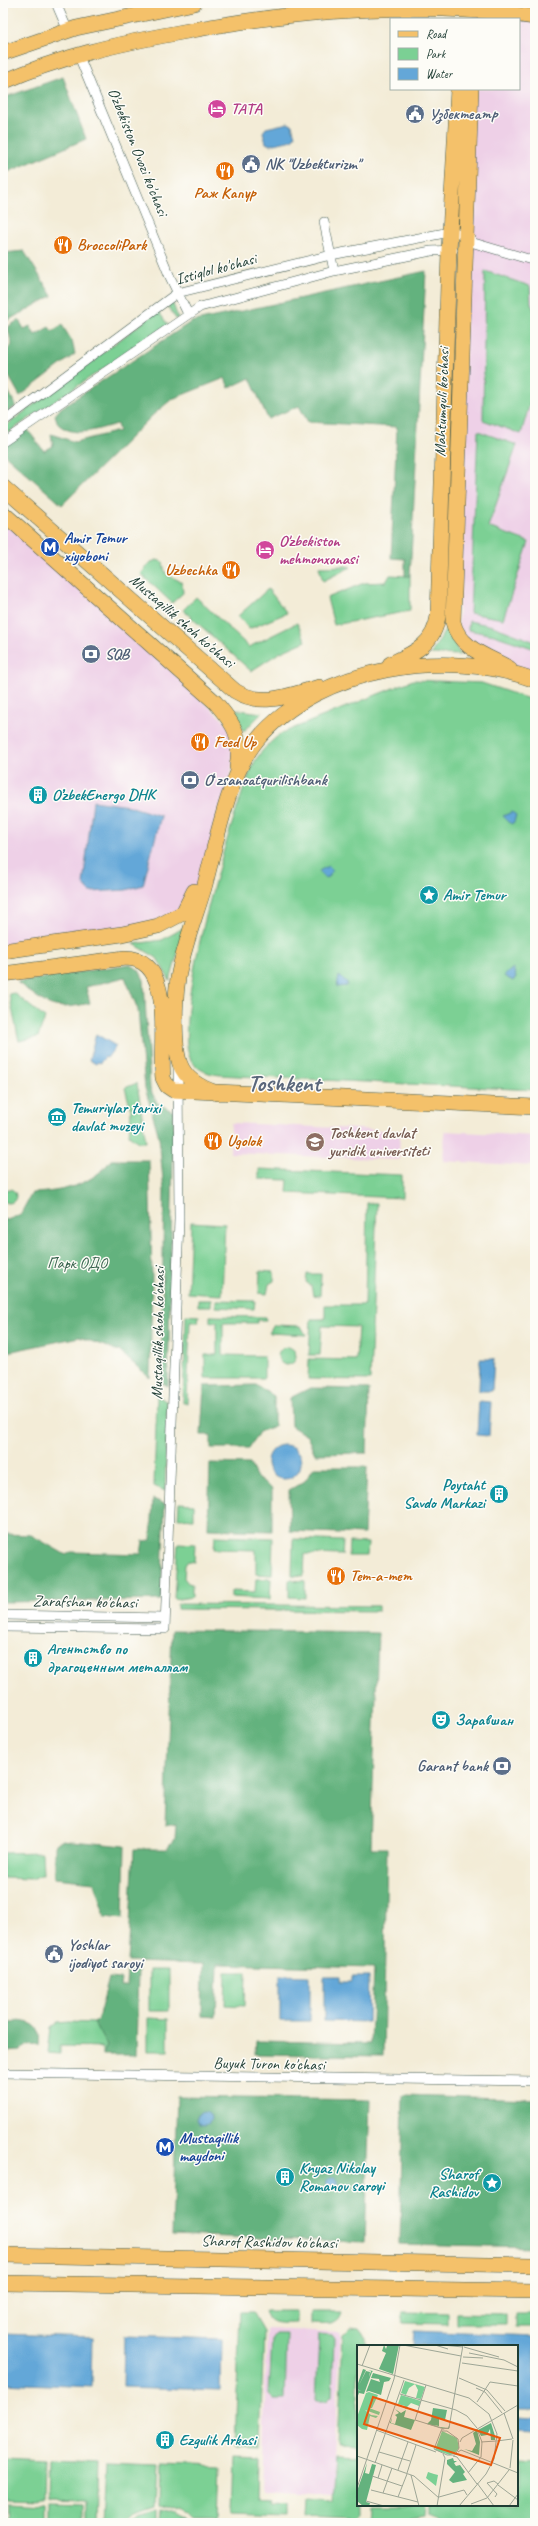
<svg xmlns="http://www.w3.org/2000/svg" width="538" height="2526" font-family="Caveat,sans-serif">
<style>
.built{fill:#eed0e7}
.green{fill:#7bd094;stroke:#4d8664}
.forest{fill:#64b27e;stroke:#427859}
.water{fill:#64a7d8;stroke:#427286}
.lines{fill:none;stroke-linecap:round;stroke-linejoin:round}
.minor-casing{stroke:#3f574c;stroke-width:10}
.primary-casing{stroke:#3f574c;stroke-width:16}
.minor{stroke:#fff;stroke-width:9}
.primary{stroke:#f4c16b;stroke-width:15}
.labels{text-anchor:middle;dominant-baseline:central;stroke-width:3;stroke-linejoin:round;paint-order:stroke}
.hotel-label{font-size:16px;font-weight:bold;fill:#b23c85;stroke:#fdfcf7;text-anchor:start}
.service-label{font-size:16px;font-weight:bold;fill:#4e5e75;stroke:#fdfcf7;text-anchor:start}
.street-label{font-size:16px;fill:#1f3d34;stroke:#fdfcf7}
.food-label{font-size:16px;font-weight:bold;fill:#c56008;stroke:#fdfcf7;text-anchor:start}
.transit-label{font-size:16px;font-weight:bold;fill:#164399;stroke:#fdfcf7;text-anchor:start}
.culture-label{font-size:16px;font-weight:bold;fill:#0d838f;stroke:#fdfcf7;text-anchor:start}
.education-label{font-size:16px;font-weight:bold;fill:#785e54;stroke:#fdfcf7;text-anchor:start}
.park-label{font-size:16px;fill:#36624c;stroke:#fdfcf7}
.town-label{font-size:24px;font-weight:bold;fill:#5a677b;stroke:#fdfcf7}
.inset-road{fill:none;stroke:#9ea696;stroke-width:1}
.view{fill:#e8590c;fill-opacity:0.15;stroke:#e8590c;stroke-width:2}
.inset-edge{fill:none;stroke:#1f3d34;stroke-width:2}
</style>
<rect width="100%" height="100%" fill="#fdfcf7"/>
<filter id="ink" filterUnits="userSpaceOnUse"><feTurbulence type="fractalNoise" baseFrequency=".025" numOctaves="2"/><feDisplacementMap in="SourceGraphic" scale="8" xChannelSelector="R" yChannelSelector="G"/><feConvolveMatrix kernelMatrix="1 2 1 2 8 2 1 2 1" color-interpolation-filters="sRGB"/></filter>
<filter id="wash" filterUnits="userSpaceOnUse"><feTurbulence type="fractalNoise" baseFrequency=".012" numOctaves="4" result="noise"/><feDisplacementMap in="SourceGraphic" scale="16" xChannelSelector="R" yChannelSelector="G"/><feGaussianBlur stdDeviation="0.9" result="paint"/><feColorMatrix in="noise" values="0 0 0 0 0 0 0 0 0 0 0 0 0 0 0 0 0 1.4 0 .05"/><feComposite in="paint" operator="in"/></filter>
<g filter="url(#wash)">
<rect width="100%" height="100%" fill="#f3ecd7"/>
<path class="built" d="M476,11L535,17V680L458,636L471,89H519V19H475Z
M3,513L237,733L225,816L189,905L179,917L3,951Z
M231,1123L400,1131L399,1160L230,1153Z
M445,1131L535,1136V1166L443,1161Z
M267,2329L341,2332L332,2495L262,2491Z"/>
<path class="green" d="M485,271L530,286L531,304L535,313V385L521,434L483,420Z
M168,303L173,304L178,318L176,319L167,305Z
M158,311L168,325L3,436V428Z
M478,431L517,445L488,527L529,542L503,619L470,613Z
M157,560L163,562C166,582 170,573 182,583L183,593L172,603L141,574L151,562Z
M346,566L351,567L323,581L319,567Z
M390,575L410,576V611L334,625L327,598L364,583L386,582Z
M268,589L287,613L249,629L238,616Z
M196,597L249,647L297,623L306,641L279,653L251,671L183,610Z
M469,621L493,626L535,642V649L494,635L468,630Z
M447,627L460,655L431,654Z
M413,680L482,683L535,701V1090L237,1076C221,1075 201,1076 191,1060C169,1021 233,811 252,767C258,753 271,741 282,733Z
M232,709L262,713L244,731Z
M185,927L170,981L157,958L134,944L162,940Z
M14,993L45,1018L38,1037L19,1041L9,994Z
M137,1083L146,1142H138L129,1135L131,1110L125,1088Z
M259,1169L402,1175V1198L287,1193L288,1180L259,1179Z
M2 1196a7 7 0 1 1 14 0a7 7 0 1 1-14 0Z
M367,1203H377L370,1380L308,1379L309,1359L356,1360L358,1327L322,1326L320,1355H309L311,1319H325V1305H365Z
M191,1222L225,1224L222,1295L188,1293Z
M260,1271L274,1272V1281L269,1284L267,1294L259,1293Z
M307,1274H321L320,1296L313,1295L311,1286L306,1282Z
M198,1300H211V1306H198Z
M216,1300L255,1301L254,1309L216,1307Z
M186,1315L199,1316L198,1322H190L187,1403H183Z
M210,1316L266,1317V1320H257V1323H223V1355L264,1356V1378H205V1355H217V1322H210Z
M274,1325L301,1326L306,1335L269,1333Z
M278 1356a9 9 0 1 1 18 0a9 9 0 1 1-18 0Z
M157,1395L167,1402L165,1491L154,1486Z
M179,1503L194,1504V1519L178,1518Z
M215,1536L273,1538L272,1575L256,1574V1550L214,1549Z
M293,1539L343,1541L342,1555L305,1554L304,1576L292,1575Z
M349,1542L368,1543L367,1556H348Z
M178,1543L195,1544L194,1562L188,1561L185,1565L184,1578L188,1583L192,1584V1597L179,1599L174,1598Z
M256,1579H271L270,1599L231,1597V1591L255,1592Z
M289,1580L305,1581V1598L289,1597Z
M177,1604L378,1606V1611L177,1609Z
M42,1852L43,1874L32,1879L3,1878V1853Z
M149,1970H169V2011H149Z
M226,1972H246L245,2006L225,2005Z
M148,2018L168,2019V2051H148Z
M68,2022L94,2023L107,2046L103,2055V2047L60,2046V2054L48,2053L51,2028L58,2023Z
M265,2311H296V2323C283,2323 269,2326 265,2311Z
M240,2312H253L264,2331L260,2445L235,2444Z
M311,2312H342C338,2327 324,2323 311,2323Z
M403,2312L448,2313V2324L403,2323Z
M457,2313L506,2314V2324H457Z
M516,2314H535V2327H516Z
M351,2327L359,2328L366,2337V2346H358V2447L338,2446L343,2335Z
M276,2334H287L285,2400H274L269,2395L272,2339Z
M319,2334L331,2335L334,2339L332,2396L327,2401H316Z
M233,2454L258,2455L257,2499L268,2500V2504L284,2505V2518L231,2516Z
M335,2456L358,2457L359,2516L354,2520L304,2518L305,2500L332,2502Z
M3,2459L45,2461L44,2500L4,2499V2523Z
M49,2460L98,2462L96,2523H86V2501L48,2500Z
M106,2463L158,2465L156,2504L134,2511L122,2523H103Z
M517,2463L535,2464V2519L499,2518L498,2523H450L430,2515V2505H517Z
M161,2465L218,2467L216,2523H192L180,2511L160,2504Z
M8,2503L44,2505V2519L31,2523H7Z
M48,2504L83,2505V2523H59L48,2518Z
M370,2505H426L425,2516L410,2518L401,2523H369Z
M157,2508V2523H127L138,2513Z
M161,2508L174,2512L187,2523H160Z"/>
<path class="forest" d="M63,77L86,139L3,174V98Z
M24,251L52,296L3,323V253Z
M426,271L410,576H405V559L391,558L397,427L308,422L299,406L268,419L250,378L229,388L225,378L172,399L154,414L62,505L3,453V447L27,429L44,451L53,446L51,434L75,442L119,431L117,424C97,429 75,439 58,424L55,415L61,408L191,322Z
M19,320L24,329L30,326L35,335L49,327L52,331L62,325L72,341L75,354L20,396L3,366V354L12,345L8,330L9,326Z
M3,381L16,406L3,416Z
M130,964L139,970L144,980L150,1089L157,1103L174,1112L168,1386L161,1382L164,1191L159,1137L145,1088L138,1010L125,977L86,987L90,1003C50,1012 48,1005 17,982Z
M111,1160H149L152,1276L150,1378L119,1351L79,1337L3,1353V1219L7,1220L20,1215L32,1193C62,1192 93,1185 111,1160Z
M256,1385L274,1396V1426L259,1432L249,1448H211V1435H201L204,1386Z
M310,1388L369,1389L367,1453L315,1454L307,1436L291,1426L290,1398Z
M210,1463L250,1464L257,1478L272,1489V1531L208,1529Z
M314,1467H367L364,1534L290,1531L289,1490L305,1481Z
M153,1499L165,1504L161,1600L3,1602V1534L31,1535L66,1555L71,1552L141,1554L143,1541L151,1540Z
M172,1630L378,1633L371,1848H387L383,2056L255,2054L256,2041L371,2043L374,1968L218,1964L216,2017L202,2016L203,1964L128,1962L134,1849H167L175,1839L176,1824L165,1826Z
M61,1840L125,1846L123,1919L105,1917L94,1882L55,1878V1845Z
M127,1969H138L136,2055H103L107,2046L94,2023L98,2019L109,1978L121,1979L120,1987H126Z
M18,2021C36,2023 41,2027 39,2045L25,2046L20,2051L3,2052V2023Z
M403,2095L535,2099V2247L400,2244Z
M177,2097L370,2100L365,2242L172,2235Z"/>
<path class="water" d="M288,123L292,125L295,136L292,140L270,145L266,143L263,132L266,128Z
M93,801L129,806L161,816L143,885L126,890L90,892L83,884Z
M512,812L516,815L514,822L511,824L503,816Z
M328,866L332,869L329,877L325,878L319,871Z
M513,968L516,977L513,981L504,976Z
M339,976L347,982V986L337,987Z
M96,1034L116,1046L107,1058L105,1057L100,1063L98,1062L96,1064L89,1060Z
M480,1359H494L492,1391H479Z
M479,1401L491,1402L489,1436L477,1435Z
M267 1462a17 17 0 1 1 34 0a17 17 0 1 1-34 0Z
M280,1975L310,1976V2021H280Z
M324,1977H340V1981H352V1977H369L368,2022L324,2021Z
M197 2118a7 7 0 1 1 14 0a7 7 0 1 1-14 0Z
M326.5 2183a5.5 5.5 0 1 1 11 0a5.5 5.5 0 1 1-11 0Z
M414,2331L535,2336V2410H517V2346H413Z
M3,2334L93,2337L92,2387L3,2383Z
M124,2336L222,2339L221,2390L123,2387Z
M517,2418L535,2419V2431L517,2430Z"/>
</g>
<g filter="url(#ink)">
<g class="lines">
<g class="minor-casing">
<path id="minor" d="M56,3L68,31
M78,54L170,277L188,314
M324,222L334,271
M3,422L177,293L331,255L450,232L466,234L474,243L535,261
M3,442L200,307L334,271L431,251L453,250
M3,1615L165,1618
M3,1627L165,1629L179,1219L178,1067
M3,2073L535,2081"/>
</g>
<g class="primary-casing">
<path id="primary" d="M3,53L76,28L194,3
M3,82C59,57 117,44 177,33C294,10 416,0 535,17
M471,89L453,622C459,648 487,656 509,668
M3,487L235,691C263,708 290,695 319,687
M3,513L215,702C235,725 242,736 237,767
M390,664C414,653 434,645 438,616L449,250L458,89
M3,951L122,934L158,926L183,913L194,891
M3,974L125,958C176,958 159,1044 163,1078L167,1086L173,1090L535,1107
M217,1093C201,1088 186,1080 180,1064C173,1044 175,999 178,978C183,948 195,918 204,888C216,844 228,775 257,740C320,665 447,648 535,680
M3,2255L535,2265
M3,2283L535,2291"/>
</g>
<use href="#minor" class="minor"/>
<use href="#primary" class="primary"/>
</g>
</g>
<defs>
<g id="hotel-disc" transform="scale(1)"><circle r="9.5" fill="#d1479c" stroke="#fdfcf7"/><path d="M-6-4.5h1.5V1H6V5H4.5V3h-9V5H-6ZM-4 0a1.8 1.8 0 1 1 3.6 0ZM.5 0V-2.5h3Q6-2.5 6 0Z" fill="#fff"/></g>
<g id="civic-disc" transform="scale(1)"><circle r="9.5" fill="#5c6f8a" stroke="#fdfcf7"/><path d="M-.6-6.5H3V-4.5H.6V-3L4-1V1h2V6H-6V1h2V-1L-.6-3ZM-1.2 2.5V6h2.4V2.5Z" fill="#fff"/></g>
<g id="restaurant-disc" transform="scale(1)"><circle r="9.5" fill="#e8710a" stroke="#fdfcf7"/><path d="M-5-6h1v4h1v-4h1v4h1v-4h1v5L-1.5 .5V6h-2V.5L-5-1ZM5-6V6H3V1.5H1.5Q1.5-4 5-6Z" fill="#fff"/></g>
<g id="metro-disc" transform="scale(1)"><circle r="9.5" fill="#1a4fb4" stroke="#fdfcf7"/><path d="M-5.5 5V-5H-3L0 0L3-5H5.5V5H3V-.5L0 4L-3-.5V5Z" fill="#fff"/></g>
<g id="bank-disc" transform="scale(1)"><circle r="9.5" fill="#5c6f8a" stroke="#fdfcf7"/><path d="M-6-4H6V4H-6ZM0-2.3a2.3 2.3 0 1 0 0 4.6a2.3 2.3 0 1 0 0-4.6Z" fill="#fff"/></g>
<g id="building-disc" transform="scale(1)"><circle r="9.5" fill="#0f9aa8" stroke="#fdfcf7"/><path d="M-4-6H4V6H1V3H-1V6H-4ZM-2.5-4.3h1.7v1.8h-1.7ZM.8-4.3h1.7v1.8H.8ZM-2.5-1h1.7V.8h-1.7ZM.8-1h1.7V.8H.8Z" fill="#fff"/></g>
<g id="sight-disc" transform="scale(1)"><circle r="9.5" fill="#0f9aa8" stroke="#fdfcf7"/><path d="M0-6L1.8-2.2L6-1.7L2.9 1.2L3.7 5.4L0 3.3L-3.7 5.4L-2.9 1.2L-6-1.7L-1.8-2.2Z" fill="#fff"/></g>
<g id="museum-disc" transform="scale(1)"><circle r="9.5" fill="#0f9aa8" stroke="#fdfcf7"/><path d="M0-6L6-3V-2H-6V-3ZM-5-1h2V3h-2ZM-1-1h2V3h-2ZM3-1h2V3H3ZM-6 4H6V6H-6Z" fill="#fff"/></g>
<g id="university-disc" transform="scale(1)"><circle r="9.5" fill="#8d6e63" stroke="#fdfcf7"/><path d="M0-5L7-2L0 1L-7-2ZM-4 1L0 2.5L4 1V4Q0 6-4 4Z" fill="#fff"/></g>
<g id="theatre-disc" transform="scale(1)"><circle r="9.5" fill="#0f9aa8" stroke="#fdfcf7"/><path d="M-5-5.5Q0-4 5-5.5V0Q5 5 0 6Q-5 5-5 0ZM-3.3-2.5H-1v1.5H-3.3ZM1-2.5H3.3v1.5H1ZM-2.8 1Q0 5.5 2.8 1Z" fill="#fff"/></g>
</defs>
<g fill-rule="evenodd">
<use href="#hotel-disc" x="217" y="109"/>
<use href="#civic-disc" x="415" y="114"/>
<use href="#civic-disc" x="251" y="164"/>
<use href="#restaurant-disc" x="225" y="171"/>
<use href="#restaurant-disc" x="63" y="245"/>
<use href="#metro-disc" x="50" y="547"/>
<use href="#hotel-disc" x="265" y="550"/>
<use href="#restaurant-disc" x="231" y="570"/>
<use href="#bank-disc" x="91" y="654"/>
<use href="#restaurant-disc" x="200" y="742"/>
<use href="#bank-disc" x="190" y="780"/>
<use href="#building-disc" x="38" y="795"/>
<use href="#sight-disc" x="429" y="895"/>
<use href="#museum-disc" x="57" y="1117"/>
<use href="#restaurant-disc" x="213" y="1141"/>
<use href="#university-disc" x="315" y="1142"/>
<use href="#building-disc" x="499" y="1494"/>
<use href="#restaurant-disc" x="336" y="1576"/>
<use href="#building-disc" x="33" y="1658"/>
<use href="#theatre-disc" x="441" y="1720"/>
<use href="#bank-disc" x="502" y="1766"/>
<use href="#civic-disc" x="54" y="1954"/>
<use href="#metro-disc" x="165" y="2147"/>
<use href="#building-disc" x="285" y="2177"/>
<use href="#sight-disc" x="492" y="2183"/>
<use href="#building-disc" x="165" y="2440"/>
</g>
<g class="labels">
<g class="hotel-label">
<text x="231" y="109">ТАТА</text>
<text x="279" y="541">O'zbekiston<tspan x="279" dy="18">mehmonxonasi</tspan></text>
</g>
<g class="service-label">
<text x="429" y="114">Узбектеатр</text>
<text x="265" y="164">NK "Uzbekturizm"</text>
<text x="105" y="654">SQB</text>
<text x="204" y="780">Oʻzsanoatqurilishbank</text>
<text x="488" y="1766" text-anchor="end">Garant bank</text>
<text x="68" y="1945">Yoshlar<tspan x="68" dy="18">ijodiyot saroyi</tspan></text>
</g>
<g class="street-label">
<text transform="translate(138 152) rotate(68)">O'zbekiston Ovozi ko'chasi</text>
<text transform="translate(216 269) rotate(-15)">Istiqlol ko'chasi</text>
<text transform="translate(442 402) rotate(-88)">Mahtumquli ko'chasi</text>
<text transform="translate(182 621) rotate(41)">Mustaqillik shoh ko'chasi</text>
<text transform="translate(158 1333) rotate(-89)">Mustaqillik shoh ko'chasi</text>
<text transform="translate(85 1602) rotate(1)">Zarafshan ko'chasi</text>
<text transform="translate(269 2064) rotate(1)">Buyuk Turon ko'chasi</text>
<text transform="translate(269 2242) rotate(1)">Sharof Rashidov ko'chasi</text>
</g>
<g class="food-label">
<text x="225" y="193" text-anchor="middle">Раж Капур</text>
<text x="77" y="245">BroccoliPark</text>
<text x="217" y="570" text-anchor="end">Uzbechka</text>
<text x="214" y="742">Feed Up</text>
<text x="227" y="1141">Ugolok</text>
<text x="350" y="1576">Тет-а-тет</text>
</g>
<g class="transit-label">
<text x="64" y="538">Amir Temur<tspan x="64" dy="18">xiyoboni</tspan></text>
<text x="179" y="2138">Mustaqillik<tspan x="179" dy="18">maydoni</tspan></text>
</g>
<g class="culture-label">
<text x="52" y="795">O’zbekEnergo DHK</text>
<text x="443" y="895">Amir Temur</text>
<text x="71" y="1108">Temuriylar tarixi<tspan x="71" dy="18">davlat muzeyi</tspan></text>
<text x="485" y="1485" text-anchor="end">Poytaht<tspan x="485" dy="18">Savdo Markazi</tspan></text>
<text x="47" y="1649">Агентство по<tspan x="47" dy="18">драгоценным металлам</tspan></text>
<text x="455" y="1720">Заравшан</text>
<text x="299" y="2168">Knyaz Nikolay<tspan x="299" dy="18">Romanov saroyi</tspan></text>
<text x="478" y="2174" text-anchor="end">Sharof<tspan x="478" dy="18">Rashidov</tspan></text>
<text x="179" y="2440">Ezgulik Arkasi</text>
</g>
<g class="education-label">
<text x="329" y="1133">Toshkent davlat<tspan x="329" dy="18">yuridik universiteti</tspan></text>
</g>
<g class="park-label">
<text x="77" y="1263">Парк ОДО</text>
</g>
<g class="town-label">
<text x="284" y="1083">Toshkent</text>
</g>
</g>
<g transform="translate(357 2345)">
<rect width="161" height="161" fill="#f3ecd7"/>
<path d="M48,36L68,42L64,54L59,53L61,45L58,39L52,43L49,50L44,48ZM12,47L21,50L15,63H12L23,67L22,70L8,65L14,70L21,71L19,73L13,71L10,85L5,84L0,80V72L9,48ZM44,50L64,56L62,61L54,58L48,64V61L41,59ZM85,86L100,93L102,103L98,108L93,110L78,105ZM71,127L77,129L81,130L79,141L69,133Z" fill="#7bd094"/>
<path d="M27,0L29,4L30,1L42,0L36,29L22,24L29,8L25,6ZM6,24L9,25L2,40L9,26L13,27L12,32L14,26L11,25L16,26L15,27L7,49L2,48L0,53L1,45L4,46L0,44V41ZM16,28L34,33L32,36L27,37L24,50L12,46L9,47L14,34L23,37L22,34L14,33ZM76,63L90,65L88,75L82,73V81L76,80L83,82L91,83L93,78L92,84L84,83L70,79L74,75ZM38,64L44,68L49,65L47,72L58,75L54,85L33,78L35,72L34,78L38,79L40,72L38,70L42,68ZM134,78L138,91V95H134L133,84L130,90L124,91L121,85ZM120,85L123,97L122,110L107,104L115,106L119,99L116,88ZM96,113L97,116H100L97,118L99,121L103,120L108,127L106,129L110,135L96,138L92,135L98,127L90,119V115ZM10,118L8,128L12,129L15,119L19,120L9,157L13,158L12,161H6L0,156V146Z" fill="#64b27e"/>
<path class="inset-road" d="M46,0L104,11M78,0L91,4M85,0L106,2M107,2L142,12M112,8L147,15L161,22M106,12L126,13M105,18L161,26M0,19L112,53L132,69L140,89L137,114L129,129L102,161M5,21L13,0M102,33L130,45L148,66M69,40L58,75L87,84M119,43L128,47L145,68M43,49L99,65L110,71L120,83M120,57L133,37L161,41M147,68L156,94M19,85L79,107M84,86H90L101,94L102,103L98,110H90L77,104L84,86L85,84L92,83L106,0M140,96L155,94M103,97L105,93L161,60M124,97L139,96M22,107L53,116M101,107L104,105L161,128M0,111L57,131L82,153M96,111L100,112L120,139M18,118L47,35M153,123L156,95M41,125L51,97M50,128L59,100M111,128L124,112L125,97L120,84M54,130L62,161M15,131L45,141M21,133L25,120M120,138L137,161M141,140L161,155M0,143L37,34L43,0M14,145L61,157M26,148L35,123M41,152L50,129M82,152L107,145L110,150M138,152L140,149L130,138L137,136L141,139M9,156L27,161M114,159L130,153L152,125M80,161L88,113L86,109M152,161L161,149"/>
<path class="view" d="M16,52L143,93L134,120L7,79Z"/>
<rect width="161" height="161" class="inset-edge"/>
</g>
<rect width="538" height="2526" fill="none" stroke="#fdfcf7" stroke-width="16"/>
<rect x="390" y="18" width="130" height="72" fill="#fdfcf7" stroke="#a4b0a9"/>
<rect x="398" y="31" width="20" height="6" fill="#f4c16b" stroke="#a4b0a9"/>
<text x="426" y="38" font-size="12" fill="#1f3d34">Road</text>
<rect x="398" y="48" width="20" height="12" fill="#7bd094" stroke="#a4b0a9"/>
<text x="426" y="58" font-size="12" fill="#1f3d34">Park</text>
<rect x="398" y="68" width="20" height="12" fill="#64a7d8" stroke="#a4b0a9"/>
<text x="426" y="78" font-size="12" fill="#1f3d34">Water</text>
</svg>
